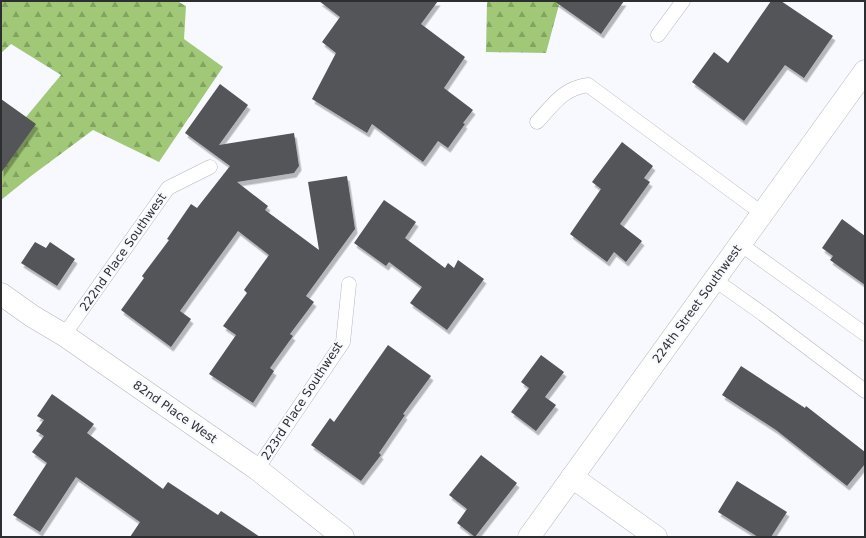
<svg xmlns="http://www.w3.org/2000/svg" width="866" height="538" font-family="'DejaVu Sans',sans-serif">
<style>
.forest{fill:url(#forest-firs)}
.building{fill:#535559;filter:url(#shadow)}
.lines{fill:none;stroke-linecap:round;stroke-linejoin:round}
.service-casing{stroke:#b5b8bc;stroke-width:15}
.minor-casing{stroke:#b5b8bc;stroke-width:23}
.tertiary-casing{stroke:#b5b8bc;stroke-width:23}
.service{stroke:#fff;stroke-width:14}
.minor{stroke:#fff;stroke-width:22}
.tertiary{stroke:#fff;stroke-width:22}
.labels{text-anchor:middle;dominant-baseline:central;stroke-width:4;stroke-linejoin:round;paint-order:stroke}
.street-label{font-size:12px;fill:#2d2e2f;stroke:#f7f9fe}
</style>
<defs>
<pattern id="forest-firs" width="22" height="20" patternUnits="userSpaceOnUse"><rect width="22" height="20" fill="#a0c876"/><path d="M5 1l3.5 6h-7zM16 11l3.5 6h-7z" fill="#83a361"/></pattern>
<filter id="shadow"><feDropShadow dx="2.5" dy="4.5" stdDeviation="0" flood-color="#0004"/></filter>
</defs>
<rect width="100%" height="100%" fill="#f7f9fe"/>
<path class="forest" d="M1,1H177L186,6L184,39L223,67L159,162L93,130L31,176L1,200V147L61,75L11,44L1,53Z
M487,1H560L546,53L486,52Z"/>
<path class="building" d="M319,1H438L421,24L465,57L444,88L473,110L463,123L465,124L448,148L438,141L423,162L372,124L367,133L312,99L336,53L322,42L340,17Z
M554,1H624L601,34Z
M771,1H781L833,36L804,78L785,65L744,121L692,82L714,52L728,63Z
M220,84L248,105L219,145L294,133L299,166L294,173L237,182L268,206L265,210L319,250L308,182L347,176L355,229L306,296L314,302L290,334L293,336L270,368L274,371L253,403L209,374L236,335L223,326L247,293L244,290L269,255L238,231L180,311L191,319L171,347L121,310L144,278L142,276L169,240L167,239L191,204L197,208L230,166L185,133Z
M1,99L36,124L1,173Z
M622,142L653,166L644,178L650,182L620,224L642,241L626,262L614,252L607,262L570,234L601,189L592,182Z
M384,200L416,222L405,238L445,268L448,263L454,268L458,260L484,279L447,330L410,303L422,287L389,262L386,266L354,243Z
M842,219L865,236V285L830,260L833,256L822,248Z
M35,242L46,248L50,242L75,259L57,286L21,263Z
M388,345L431,376L403,414L405,415L379,453L381,455L361,481L311,445L330,418L334,422Z
M541,355L564,372L545,397L556,405L536,431L511,412L529,388L521,382Z
M741,366L805,408L806,406L865,452V464L847,486L776,430L722,395Z
M52,394L94,424L87,433L163,489L168,482L218,515L221,511L260,537H130L140,522L76,477L40,532L13,515L47,463L32,452L44,436L36,431L44,420L37,416Z
M481,455L517,483L475,537L457,523L467,509L449,495Z
M737,481L787,512L771,537H758L718,512Z"/>
<g class="lines">
<g class="service-casing">
<path id="service" d="M658,35L683,1
M537,122C554,104 562,89 588,85L763,214
M740,244L865,334
M715,280L763,314L865,391
M64,335L168,188L210,167
M257,469L343,342L349,284"/>
</g>
<g class="minor-casing">
<path id="minor" d="M1,294L32,316L64,335L257,469L343,537
M572,477L656,537"/>
</g>
<g class="tertiary-casing">
<path id="tertiary" d="M529,537L865,71"/>
</g>
<use href="#service" class="service"/>
<use href="#minor" class="minor"/>
<use href="#tertiary" class="tertiary"/>
</g>
<g class="labels">
<g class="street-label">
<text transform="translate(123 252) rotate(-55)">222nd Place Southwest</text>
<text transform="translate(697 304) rotate(-54)">224th Street Southwest</text>
<text transform="translate(302 401) rotate(-57)">223rd Place Southwest</text>
<text transform="translate(175 412) rotate(35)">82nd Place West</text>
</g>
</g>
<rect width="866" height="538" fill="none" stroke="#2d2e2f" stroke-width="4"/>
</svg>
